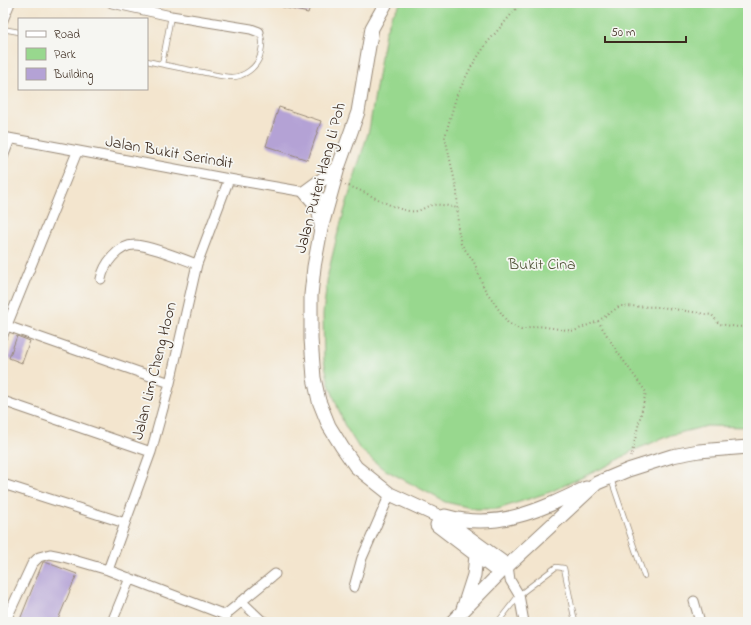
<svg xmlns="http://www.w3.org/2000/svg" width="751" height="625" font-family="'Indie Flower',sans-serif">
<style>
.green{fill:#98d88e;stroke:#6a8156}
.building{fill:#b4a2d5}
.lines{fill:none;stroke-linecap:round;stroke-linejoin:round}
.lane-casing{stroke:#978876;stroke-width:6}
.street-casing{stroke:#978876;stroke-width:11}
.secondary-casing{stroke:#978876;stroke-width:15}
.path{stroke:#978876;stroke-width:2;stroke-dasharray:1 3;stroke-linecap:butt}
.lane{stroke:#fff;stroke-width:4.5}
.street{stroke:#fff;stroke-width:9}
.secondary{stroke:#fff;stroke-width:13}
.labels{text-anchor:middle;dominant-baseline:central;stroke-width:3.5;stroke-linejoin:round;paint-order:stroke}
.street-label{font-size:16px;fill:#3b2a1e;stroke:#f6f6f2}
.park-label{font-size:16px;fill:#52563a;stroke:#f6f6f2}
</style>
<rect width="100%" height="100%" fill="#f6f6f2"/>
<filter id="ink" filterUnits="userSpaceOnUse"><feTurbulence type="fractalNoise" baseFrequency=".025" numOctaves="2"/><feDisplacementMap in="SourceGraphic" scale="8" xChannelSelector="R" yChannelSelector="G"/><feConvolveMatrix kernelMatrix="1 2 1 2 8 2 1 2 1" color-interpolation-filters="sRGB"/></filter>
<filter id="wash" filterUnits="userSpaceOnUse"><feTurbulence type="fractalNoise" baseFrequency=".012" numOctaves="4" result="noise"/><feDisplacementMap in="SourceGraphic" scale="16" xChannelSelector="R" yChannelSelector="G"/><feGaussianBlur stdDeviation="0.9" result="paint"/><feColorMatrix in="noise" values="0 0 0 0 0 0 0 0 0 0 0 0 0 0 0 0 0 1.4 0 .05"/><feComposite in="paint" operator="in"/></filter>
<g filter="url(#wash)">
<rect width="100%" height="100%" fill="#f3e5ce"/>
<path class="green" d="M401,3H748V427L707,426L671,435L632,451L609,465L550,492L498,509H476L445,502L382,468L359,448L344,424L329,384L324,360L323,314L328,274L337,236L358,165L369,130L385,33L392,15Z"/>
<g id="blocks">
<path class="building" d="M282,3H311L308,13L282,7Z
M279,107L321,121L308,160L266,146Z
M17,336L30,341L22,363L9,358Z
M43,562H45L77,574L57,622H19Z"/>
</g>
</g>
<g filter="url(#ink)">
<use href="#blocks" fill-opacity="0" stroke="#978876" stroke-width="1"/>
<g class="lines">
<g class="lane-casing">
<path id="lane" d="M3,29L19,32
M147,61C165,65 183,69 202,72C211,74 222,77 232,77C244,77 257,67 260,56C262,47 264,40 259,32
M162,64L171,16
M611,479L644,576
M498,622L519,595L556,567L564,568L575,622"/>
</g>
<g class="street-casing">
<path id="street" d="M112,3L171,16L251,29L259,32
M3,20L10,3
M3,137L229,179L305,192L329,200
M3,157L10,139
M101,279C104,264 118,245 135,245C149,245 182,259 197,264
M7,326L170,383
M3,335L77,152
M3,401L151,452
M3,484L125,523
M508,566L510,580L519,595L524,622
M108,570L151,452L170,383L197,264L229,179
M354,587L362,558L390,494
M241,601L261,620L266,622
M694,601L700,622
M225,615L275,574
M5,622L32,564L39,557L50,554L60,556L108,570L225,615L227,622
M112,622L130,578"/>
</g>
<g class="secondary-casing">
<path id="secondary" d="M386,3L372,28L358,112L338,168L321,229L314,267L311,295V339L314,378L319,401L329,426L342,447L356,467L390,494L442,518L508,566
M321,225L318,207L305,192L338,168
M445,516C497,531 540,510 586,488
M437,525L500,573
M463,609L474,575L476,555
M452,622L500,573L597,483L628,470L672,456L699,451L748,447"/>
</g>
<path class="path" d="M521,3L487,43L471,67L456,97L445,137L457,191L458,229L461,244L474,262L484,288L508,323L521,330L538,326L574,331L598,321L620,306L661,307L712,315L719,324L738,327L748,326
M345,185C367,191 387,207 409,211C420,213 423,207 432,205C440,204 449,206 457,208
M598,321L616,350L646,392L631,457"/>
<use href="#lane" class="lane"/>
<use href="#street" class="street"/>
<use href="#secondary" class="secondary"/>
</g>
</g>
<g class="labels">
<g class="street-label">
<text transform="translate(169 153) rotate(10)">Jalan Bukit Serindit</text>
<text transform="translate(321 178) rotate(-75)">Jalan Puteri Hang Li Poh</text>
<text transform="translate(155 371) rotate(-76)">Jalan Lim Cheng Hoon</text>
</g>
<g class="park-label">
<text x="542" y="265">Bukit Cina</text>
</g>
</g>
<rect width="751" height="625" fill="none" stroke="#f6f6f2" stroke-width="16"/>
<rect x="18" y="18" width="130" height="72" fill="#f6f6f2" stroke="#aba49d"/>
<rect x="26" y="31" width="20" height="6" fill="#ffffff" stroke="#aba49d"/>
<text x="54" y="38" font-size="12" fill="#3b2a1e">Road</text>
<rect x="26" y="48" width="20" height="12" fill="#98d88e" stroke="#aba49d"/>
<text x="54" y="58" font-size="12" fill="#3b2a1e">Park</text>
<rect x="26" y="68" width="20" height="12" fill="#b4a2d5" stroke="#aba49d"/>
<text x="54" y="78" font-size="12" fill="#3b2a1e">Building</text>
<path d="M605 36v6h81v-6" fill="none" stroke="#3b2a1e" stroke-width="2"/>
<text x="611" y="36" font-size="12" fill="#3b2a1e" stroke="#f6f6f2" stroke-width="3" paint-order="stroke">50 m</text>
</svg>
